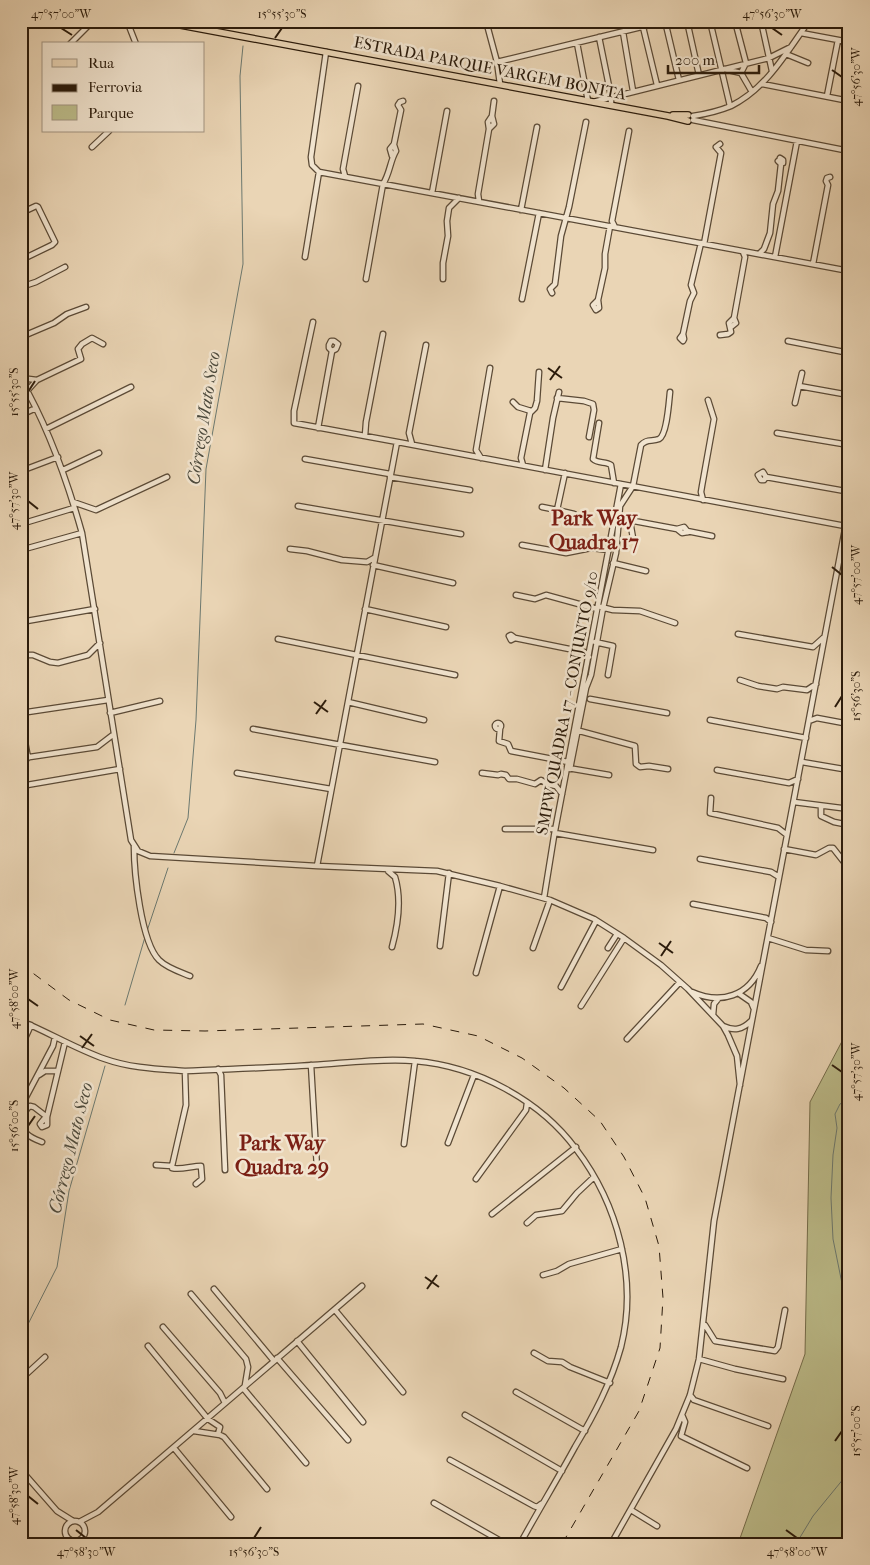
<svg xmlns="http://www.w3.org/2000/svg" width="870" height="1565" font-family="'IM FELL French Canon',serif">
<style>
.green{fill:#bcbc8a;stroke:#746c4a}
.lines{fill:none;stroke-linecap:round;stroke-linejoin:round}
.stream{stroke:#6c7970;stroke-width:1}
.minor-casing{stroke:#5b4a36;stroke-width:7}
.major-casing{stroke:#2b1b0b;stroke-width:8}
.minor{stroke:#f1e4cf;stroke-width:4.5}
.major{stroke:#ead5b5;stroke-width:5.5}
.rail{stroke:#2b1b0b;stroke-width:1;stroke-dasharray:9 9;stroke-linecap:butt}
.ticks{fill:none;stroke:#2b1b0b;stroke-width:2}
.labels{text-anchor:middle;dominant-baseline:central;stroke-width:5;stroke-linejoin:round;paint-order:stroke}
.street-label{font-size:16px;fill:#2b1b0b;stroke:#f1e4cf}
.water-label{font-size:18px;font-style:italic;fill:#4c4a3d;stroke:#f1e4cf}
.district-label{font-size:21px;font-weight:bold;fill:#7a1f14;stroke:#f1e4cf}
.neatline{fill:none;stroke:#2b1b0b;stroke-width:2}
.ticks-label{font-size:12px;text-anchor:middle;fill:#2b1b0b}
</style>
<rect width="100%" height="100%" fill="#ead5b5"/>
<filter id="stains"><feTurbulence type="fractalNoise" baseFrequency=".004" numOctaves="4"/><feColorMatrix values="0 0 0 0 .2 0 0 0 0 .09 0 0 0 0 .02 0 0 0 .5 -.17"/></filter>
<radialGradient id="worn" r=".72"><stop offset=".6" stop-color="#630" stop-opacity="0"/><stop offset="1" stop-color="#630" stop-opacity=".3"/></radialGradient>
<path class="green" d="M849,1028V1544H738L805,1354L810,1102Z"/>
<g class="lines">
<path class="stream" d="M245,27V21
M174,853L188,818L196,720L206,469L243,264L240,76L243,46
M147,931L168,868
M125,1005L145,937
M849,1098L840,1104L835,1114L837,1128L833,1155L831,1198L833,1239L849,1318
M21,1338L57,1267L69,1191L105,1066
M796,1544L813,1516L849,1472"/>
<g class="minor-casing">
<path id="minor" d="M127,21L136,44
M486,21L497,62L500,84
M665,21L679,80
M687,21L699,75
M710,21L730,106
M735,21L746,63L741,73
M761,21L772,71
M21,26L27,21
M643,27L657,85
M130,28L136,21
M623,32L633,91
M801,33L849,42
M599,37L611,96V105
M577,43L588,101
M70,44L93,21
M326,52L311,157L312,165L319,172L849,271
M786,54L808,63
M497,62L666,21
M724,69L741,73L752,92
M762,84L849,101
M827,96L838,40
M593,102L769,58L791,47
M693,116C706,114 719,111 731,106C766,89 787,52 809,21
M693,120L849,151
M489,129L488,122L492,116
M92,147L109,131
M847,150L849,139
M392,156L390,149L394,144L401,110L398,105L400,102L403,101
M778,161L780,163H783V160L780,158
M345,176L343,169L358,86
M432,193L447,111
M479,201L478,194L489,129L494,124L492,116L494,101
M521,210L537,127
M21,213L36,206L38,207L55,242L52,245L21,260
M615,227L612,221L629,131
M704,244L721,153L716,147L720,144
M759,254L764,249L770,233L773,204L778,191L781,164
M305,257L319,172
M775,257L797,141
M813,264L828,185L826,181L827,178L830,177
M366,279L383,184C390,173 390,161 396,151L394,145
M443,279V263L448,236L447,221L449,208L459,198
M21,287L36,282L65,267
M552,293L550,289L555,284L561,236L569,207L586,122
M522,299L539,213
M598,300L599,308L596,310L593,305L598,300L605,268V254L610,226
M313,322L294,411V423L403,443L845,526
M731,327L736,323L734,318
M683,334L684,339L683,341L680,338L683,334L690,301L694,293L691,285L701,243
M720,335L728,334L731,332L729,323L734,318L745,257L743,252
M21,337L54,323L67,314L86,307
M788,341L849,353
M21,378L37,380
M21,380C49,428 67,480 82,533L131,840L138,851L150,856L317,866L437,871L500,886L550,900L594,919L624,938L661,965L688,989L723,1026L728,1035L737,1056L740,1085
M799,386L849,395
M27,391L37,380L81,359L78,349L82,344L92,338L103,344
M557,398L584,401L593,404L594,410L589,437
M513,402L518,407L531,411
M795,403L802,373
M21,415L36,408
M599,423L593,459C598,464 606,461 611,465L614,483
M318,428L332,351L329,348V345L331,341H334L338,344L336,349L332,351
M46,429L131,387
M777,433L849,445
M365,436L366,422L383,334
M412,444L409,433L426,345
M481,458L476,450L490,368
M305,459L390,474
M523,465L521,458L530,413L535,408L537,401L539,372
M63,470L99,453
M545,470L553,418L559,392
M21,471L58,457
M565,473L557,510L574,514
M390,477L470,490
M766,477L763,472L758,475L761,480H764L766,477L845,491L849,490
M703,500L701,492L702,486L714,419L708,400
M73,502L96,510L167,477
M298,506L461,534
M542,507L557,510
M618,518L677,529L682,533L688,532
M630,521L633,538
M21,524L74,508
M680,530L677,529L684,527L688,532
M687,531L712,536
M522,545L566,553L591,548L609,550
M290,549L307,551L342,560L367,562L374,558
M21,550L82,533
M613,563L646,571
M373,565L453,583
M516,595L535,599L546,595L597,609
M601,607L613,610L640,611L675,623
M365,609L446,627
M21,622L95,609
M738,634L813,647L823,638
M511,635L515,638L511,640L509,636Z
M515,638L584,652L589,657
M278,639L455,675
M595,642L613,646L608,675
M21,655H33L50,662L58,663L88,655L100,643
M740,680L758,686L777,689L783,687L807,690L816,684
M590,699L667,713
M348,702L424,720
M21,713L108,700
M110,713L160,701
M710,720L806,738
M809,721L817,718L849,724
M495 726a3 3 0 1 1 6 0a3 3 0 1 1-6 0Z
M253,729L435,762
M500,729L499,741L508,744L511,751L568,762
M576,730L635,746L636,764L640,767L649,766L668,769
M25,742L28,758
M23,758L97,747L114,734
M802,762L849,770
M568,768L609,775
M570,769L586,688L591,675L603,608L616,553L620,506L633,486L641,445C647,438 652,442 659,439C667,435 669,401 670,392
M717,770L789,783L798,779
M237,773L331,789
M482,773L498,775L501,774L506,775L509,779H517L535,784L541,780L547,784L556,786L562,794
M27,785L120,769
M711,798L710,813L778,828L787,835
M794,802L849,809
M821,807V816L834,822L849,825
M505,829H555
M555,833L653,850
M134,846C134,872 141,942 159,960C167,968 180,972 190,976
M784,849L816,855L829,848H833L844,862L849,864
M700,859L771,872L779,877
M317,866L397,442
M388,871L395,877C402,900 398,925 392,947
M544,898L554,836L621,484
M693,904L766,918L771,922
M768,938L806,950L828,951
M440,946L449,873
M533,948L550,900
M608,948L617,934
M476,973L500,886
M561,987L596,921
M692,992C721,1005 749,996 761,966
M738,993L751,1002L754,1009
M581,1006L624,938
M713,1015L714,1004L718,999
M21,1021C50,1033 76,1049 105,1059C130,1068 158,1069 185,1071C227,1069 270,1068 313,1065C346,1063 382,1058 415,1061C476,1066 540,1100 576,1149C618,1204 638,1279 621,1347C611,1383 594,1415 575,1447C557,1480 538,1511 520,1544
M723,1026C734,1031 742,1030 751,1021
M627,1039L680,982
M21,1047L31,1025
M311,1065L317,1168
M218,1069L221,1075L225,1170
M39,1075L45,1071H58
M26,1097L53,1046L55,1037
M47,1119H44L40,1124L42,1127L47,1125V1117L65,1042
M42,1142C37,1140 31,1138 27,1134C21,1126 22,1112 30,1106L34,1107L47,1117
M448,1143L474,1075
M404,1144L415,1061
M156,1165L172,1166L186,1105L185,1071
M172,1166V1168C181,1170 192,1166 201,1166L202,1179L196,1184
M476,1179L526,1110L527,1103
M492,1214L576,1147
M527,1223L536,1215L562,1211L577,1193L594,1177
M543,1275L557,1271L569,1264L622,1249
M214,1289L274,1361
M191,1294L246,1359L248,1367L245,1385
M335,1310L403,1392
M705,1325L715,1341L775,1351L778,1347L785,1310
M163,1327L220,1393L225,1403
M297,1341L363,1422
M148,1346L208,1419L220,1427L218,1434
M534,1353L548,1361L562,1362L570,1367L610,1383
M277,1358L348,1440
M699,1359L735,1369L783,1379
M21,1379L45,1357
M243,1388L306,1463
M516,1392L585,1431
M690,1395L694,1400L768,1426
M465,1415L562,1471
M682,1415L685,1422L681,1436L747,1468
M194,1431L220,1435L224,1437L267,1489
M174,1448L231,1517
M450,1460L534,1506L537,1507L541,1504
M21,1470L57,1511L73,1521
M434,1503L506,1544
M631,1510L657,1526
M65 1531a10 10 0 1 1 20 0a10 10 0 1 1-20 0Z
M79,1522L98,1512L362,1286
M611,1544L676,1429L690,1395L699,1359L714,1221L849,508"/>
</g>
<g class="major-casing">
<path id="major" d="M159,21L668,116L688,121
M673,115H688"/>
</g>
<use href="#minor" class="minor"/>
<use href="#major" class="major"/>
<path class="rail" d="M21,961L30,971L69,1000L110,1020L154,1030L205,1031L423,1024L478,1036L522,1058L564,1088L600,1121L624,1157L645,1198L659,1246L663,1298L660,1348L639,1411L562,1544"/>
</g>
<path class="ticks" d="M61,28L72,35M772,28L782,35M275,38L282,28M832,70L842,77M548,368L562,378M550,380L560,366M28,392L35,381M28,501L38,509M832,567L842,575M314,702L328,712M835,707L842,696M316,714L326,700M659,943L673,953M661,956L671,941M28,999L38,1006M80,1036L94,1046M82,1048L92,1034M832,1065L842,1072M28,1126L35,1116M425,1277L439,1287M427,1289L437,1275M835,1441L842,1431M28,1496L38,1504M76,1530L86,1538M786,1530L797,1538M254,1538L261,1527"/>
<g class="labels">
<g class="street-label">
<text transform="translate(490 68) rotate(11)">ESTRADA PARQUE VARGEM BONITA</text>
<text transform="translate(567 703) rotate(-79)">SMPW QUADRA 17 - CONJUNTO 9/10</text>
</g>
<g class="water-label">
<text transform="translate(204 418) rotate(-81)">Córrego Mato Seco</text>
<text transform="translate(71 1148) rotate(-76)">Córrego Mato Seco</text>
</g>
<g class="district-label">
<text x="594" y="518">Park Way<tspan x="594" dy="24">Quadra 17</tspan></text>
<text x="282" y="1143">Park Way<tspan x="282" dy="24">Quadra 29</tspan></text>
</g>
</g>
<rect width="870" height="1565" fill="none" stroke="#ead5b5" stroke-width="55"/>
<rect x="42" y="42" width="162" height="90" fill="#f1e4cf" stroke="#a29481"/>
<rect x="52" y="59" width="25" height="8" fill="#ead5b5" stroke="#a29481"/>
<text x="88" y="68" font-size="15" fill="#2b1b0b">Rua</text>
<rect x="52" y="84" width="25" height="8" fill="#2b1b0b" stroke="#a29481"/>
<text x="88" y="92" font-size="15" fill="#2b1b0b">Ferrovia</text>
<rect x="52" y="105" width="25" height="15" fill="#bcbc8a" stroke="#a29481"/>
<text x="88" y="118" font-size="15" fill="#2b1b0b">Parque</text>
<path d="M668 65v8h91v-8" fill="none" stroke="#2b1b0b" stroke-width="2.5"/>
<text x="675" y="65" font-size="15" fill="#2b1b0b" stroke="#f1e4cf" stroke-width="4" paint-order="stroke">200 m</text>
<rect x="28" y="28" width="814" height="1510" class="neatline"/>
<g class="ticks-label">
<text x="61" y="18">47°57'00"W</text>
<text x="282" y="18">15°55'30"S</text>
<text x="772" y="18">47°56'30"W</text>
<text transform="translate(856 77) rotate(-90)" y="4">47°56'30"W</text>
<text transform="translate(14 392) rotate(-90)" y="4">15°55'30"S</text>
<text transform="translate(14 501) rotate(-90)" y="4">47°57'30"W</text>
<text transform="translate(856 575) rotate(-90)" y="4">47°57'00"W</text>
<text transform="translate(856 696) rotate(-90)" y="4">15°56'30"S</text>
<text transform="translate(14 999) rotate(-90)" y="4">47°58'00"W</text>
<text transform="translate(856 1072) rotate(-90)" y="4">47°57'30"W</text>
<text transform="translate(14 1126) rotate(-90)" y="4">15°56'00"S</text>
<text transform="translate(856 1431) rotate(-90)" y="4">15°57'00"S</text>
<text transform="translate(14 1496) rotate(-90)" y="4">47°58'30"W</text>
<text x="86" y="1556">47°58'30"W</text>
<text x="254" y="1556">15°56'30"S</text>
<text x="797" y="1556">47°58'00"W</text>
</g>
<rect width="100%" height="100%" filter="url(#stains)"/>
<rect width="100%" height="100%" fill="url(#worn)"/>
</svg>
